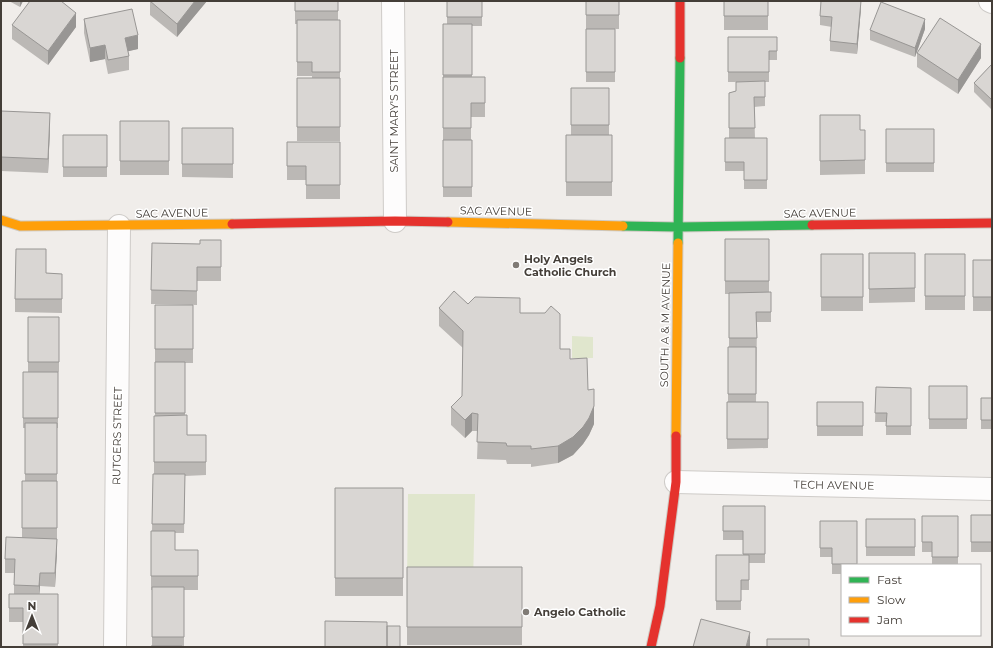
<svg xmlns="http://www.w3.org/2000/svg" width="993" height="648" font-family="Montserrat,sans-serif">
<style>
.green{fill:#e0e6cd}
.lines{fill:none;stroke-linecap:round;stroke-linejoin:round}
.street-casing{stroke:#cecbc8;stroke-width:24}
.fast-casing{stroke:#cec9c2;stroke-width:11}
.slow-casing{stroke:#cec9c2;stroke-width:11}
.jam-casing{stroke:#cec9c2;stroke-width:11}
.street{stroke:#fdfcfc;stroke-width:22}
.fast{stroke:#30b455;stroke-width:9}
.slow{stroke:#ff9f0a;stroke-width:9}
.jam{stroke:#e5322d;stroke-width:9}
.wall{fill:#bbb8b5}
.shaded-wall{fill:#989694}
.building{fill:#d9d6d3;stroke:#989694}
.poi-dot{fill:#807b76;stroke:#fff;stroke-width:1.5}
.labels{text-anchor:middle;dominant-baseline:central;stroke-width:3;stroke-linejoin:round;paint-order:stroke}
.street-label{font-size:11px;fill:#443e38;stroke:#fff}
.poi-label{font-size:11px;font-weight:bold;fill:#443e38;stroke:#fff;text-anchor:start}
</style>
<rect width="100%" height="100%" fill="#f0edea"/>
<path class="green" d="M572,336L593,337V358H572Z
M408,494H475L473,585H407Z"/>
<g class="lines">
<g class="street-casing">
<path id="street" d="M393,1L395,221
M990,1L992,2
M676,482L992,489
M115,647L119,226"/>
</g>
<g class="fast-casing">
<path id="fast" d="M623,226L678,227L812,225
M678,243L680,58"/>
</g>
<g class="slow-casing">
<path id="slow" d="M1,220L20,226L232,224
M448,222L623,226
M676,436L678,243"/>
</g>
<g class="jam-casing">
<path id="jam" d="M680,58V1
M232,224L395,221L448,222
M812,225L992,223
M651,647L660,606L676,482V436"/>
</g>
<use href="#street" class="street"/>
<use href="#fast" class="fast"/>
<use href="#slow" class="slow"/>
<use href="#jam" class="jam"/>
</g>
<path class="wall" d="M9,1H23L20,7Z
M150,1H207L177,37L150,15Z
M295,1H338V20H340V141H297V78H312V76H297V24H295Z
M447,1H482V26H472V77H485V117H471V140H472V197H443V24H447Z
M586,1H619V29H586Z
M724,1H768V30H724Z
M861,8L857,54L830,51V41L832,27L820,25V16Z
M84,19L138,49L128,51L129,56V70L108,74L105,59L90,62L84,33Z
M12,25L76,27L48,65L12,39Z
M586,29H615V82H586Z
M925,29L915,57L870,40V30Z
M728,37H777V60H769V82H765V106L754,107L755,138H767V189H744V171H725V138H729V93L736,91L759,82H728Z
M917,53L981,58L958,94L917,67Z
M992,64V110L974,92V83Z
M571,88H609V135H571Z
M1,111L50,127L48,173L1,171Z
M820,115L860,130H865V174L820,175Z
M120,121H169V175H120Z
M182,128H233V178L182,177Z
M886,129H934V172H886Z
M63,135H107V177H63Z
M566,135H612V196H566Z
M287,142H340V199H306V180H287Z
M725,239H769V292H771V322H757L756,402H768V448L727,449V402H728V347H729V294H725Z
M221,240V281H197V305L151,304L152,243L200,244Z
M869,253H915V302L869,303Z
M821,254H863V311H821Z
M925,254H965V310H925Z
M973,260H992V311H973Z
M46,273L62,274V313L15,312V299Z
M468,304L520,313L560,349L570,359L588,390L594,407V424L589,435L583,444L573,455L558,463L531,467V464H507L506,460L477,459L478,431H472L465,438L451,425V407L462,396L463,348L439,326V308Z
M155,305H193V363H185V415L187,435H206V475L185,476L184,533H175V550H198V590H184V647L152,646V590H151V531H152L153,474H154V416H155Z
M28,317H59V372H28Z
M23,372H58V428H57V542L55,587L40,586L39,594H58V647H23V622H9V594H14V573H5V559L22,538V481H25V428H23Z
M929,386H967V429H929Z
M876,387L911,388V435H886V422H875Z
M981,398H992V429H981Z
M817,402H863V436H817Z
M335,488H403V596H335Z
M723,506H765V563H749V590H741V610H716V555H743V540H723Z
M971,515H992V552H971Z
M922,516H958V565H932V552H922Z
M866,519H915V556H866Z
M820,521H857V565H842V574H832V557H820Z
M407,567H522V645H407Z"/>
<path class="shaded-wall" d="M20,1H23L20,7Z
M195,1H207L177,37V24Z
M861,1V8L857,54V44Z
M76,13V27L48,65V51Z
M925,19V29L915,57V48Z
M138,35V49L125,52V38Z
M981,44V58L958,94V80Z
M105,45V59L90,62V48Z
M50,113V127L48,173V159Z
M594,389V424L589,435L583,444L573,455L558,463V446Z
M472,413V431L465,438V420Z
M57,539V553L55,587V573Z
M40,573V586L39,600V586Z
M750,632V647H746Z"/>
<path class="building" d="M30,1H61L76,13L48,51L12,25Z
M150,1H195L177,24Z
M295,1H338V11H295Z
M447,1H482V17H447Z
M586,1H619V15H586Z
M724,1H768V16H724Z
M821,1H861L857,44L830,41L832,17L820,16Z
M881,2L925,19L915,48L870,30Z
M132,9L138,35L125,38L129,56L108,60L105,45L90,48L84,19Z
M940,18L981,44L958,80L917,53Z
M297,20H340V72H312V62H297Z
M443,24H472V75H443Z
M586,29H615V72H586Z
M728,37H777V51H769V72H728Z
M992,64V100L974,83Z
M443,77H485V103H471V128H443Z
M297,78H340V127H297Z
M765,81V97H754L755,128H729V93L736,91V82Z
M571,88H609V125H571Z
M1,111L50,113L48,159L1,157Z
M820,115H860V130H865V160L820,161Z
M120,121H169V161H120Z
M182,128H233V164H182Z
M886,129H934V163H886Z
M63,135H107V167H63Z
M566,135H612V182H566Z
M725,138H767V180H744V162H725Z
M443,140H472V187H443Z
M287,142H340V185H306V166H287Z
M725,239H769V281H725Z
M200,240H221V267H197V291L151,290L152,243L200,244Z
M16,249H46V273L62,274V299H15Z
M869,253H915V288L869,289Z
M821,254H863V297H821Z
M925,254H965V296H925Z
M973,260H992V297H973Z
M454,291L468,304L475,297L520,298V313H545L551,306L560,314V349H570V359L587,358L588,390L594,389V406L589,418L583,427L573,437L558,446L531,449V446H507L506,443L477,442L478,414L472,413L465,420L451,407L462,396L463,331L439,308Z
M771,292V312H756L757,338H729V293Z
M155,305H193V349H155Z
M28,317H59V362H28Z
M728,347H756V394H728Z
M155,362H185V413H155Z
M23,372H58V418H23Z
M929,386H967V419H929Z
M876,387L911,388V426H886L887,413H875Z
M981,398H992V420H981Z
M727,402H768V439H727Z
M817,402H863V426H817Z
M187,415V435H206V462H154V416Z
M25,423H57V474H25Z
M153,474H185L184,524H152Z
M22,481H57V528H22Z
M335,488H403V578H335Z
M723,506H765V554H743V531H723Z
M971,515H992V542H971Z
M922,516H958V557H932V542H922Z
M866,519H915V547H866Z
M820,521H857V564H832V548H820Z
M151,531H175V550H198V576H151Z
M6,537L57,539L55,573H40L39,586L14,585L15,559H5Z
M716,555H749V580H741V601H716Z
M407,567H522V627H407Z
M152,587H184V637H152Z
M9,594H58V644H23V608H9Z
M701,619L750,632L746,647H693Z
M325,621L387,622V647H325Z
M387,626H400V647H387Z
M767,639H809V647H767Z
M151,646H182V647H151Z"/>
<g class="poi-dot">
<circle cx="516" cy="265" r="4"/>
<circle cx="526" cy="612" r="4"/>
</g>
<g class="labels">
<g class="street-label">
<text transform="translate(394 111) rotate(-90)">SAINT MARY'S STREET</text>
<text transform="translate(496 211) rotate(1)">SAC AVENUE</text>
<text transform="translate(172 213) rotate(-1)">SAC AVENUE</text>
<text transform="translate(820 213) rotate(-1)">SAC AVENUE</text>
<text transform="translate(665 325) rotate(-89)">SOUTH A &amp; M AVENUE</text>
<text transform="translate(117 436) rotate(-89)">RUTGERS STREET</text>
<text transform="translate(834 485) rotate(1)">TECH AVENUE</text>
</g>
<g class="poi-label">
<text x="524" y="259">Holy Angels<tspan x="524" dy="13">Catholic Church</tspan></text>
<text x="534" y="612">Angelo Catholic</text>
</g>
</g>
<rect width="993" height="648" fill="none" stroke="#443e38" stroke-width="4"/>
<rect x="841" y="564" width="140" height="72" fill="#ffffff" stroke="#b4b2af"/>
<rect x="849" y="577" width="20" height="6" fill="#30b455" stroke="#b4b2af"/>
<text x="877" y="584" font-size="12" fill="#443e38">Fast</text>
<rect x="849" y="597" width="20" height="6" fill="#ff9f0a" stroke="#b4b2af"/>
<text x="877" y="604" font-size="12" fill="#443e38">Slow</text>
<rect x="849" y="617" width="20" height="6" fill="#e5322d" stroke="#b4b2af"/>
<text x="877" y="624" font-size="12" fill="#443e38">Jam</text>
<g transform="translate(32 616)" stroke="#ffffff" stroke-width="3" paint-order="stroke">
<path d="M0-3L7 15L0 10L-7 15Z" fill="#443e38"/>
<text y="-6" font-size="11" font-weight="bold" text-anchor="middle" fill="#443e38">N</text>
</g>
</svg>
